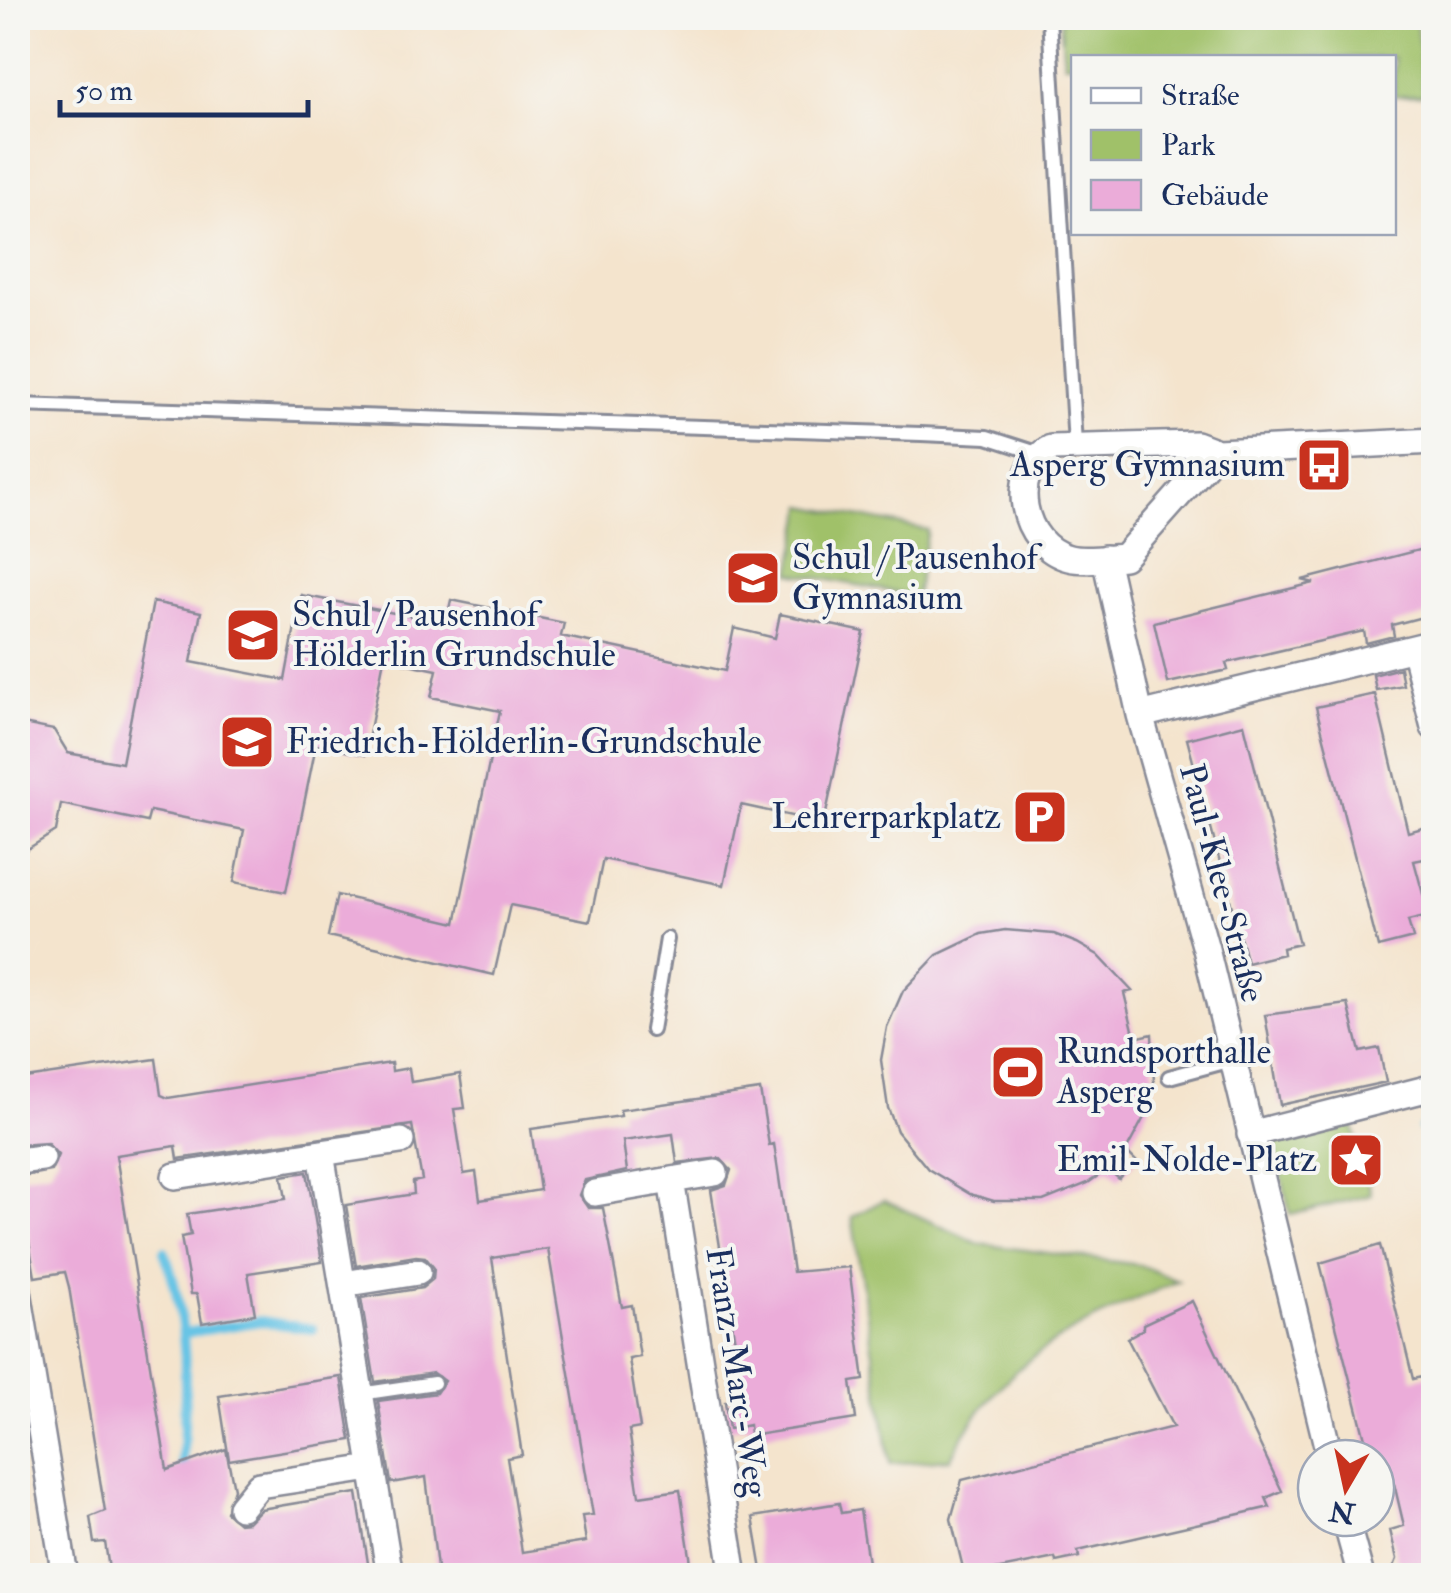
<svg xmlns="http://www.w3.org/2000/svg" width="1451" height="1593" font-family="'IM FELL Double Pica',serif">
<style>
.green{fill:#a0c169;stroke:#5e7864;stroke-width:2.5}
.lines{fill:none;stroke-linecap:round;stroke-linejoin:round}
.stream{stroke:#67c4e5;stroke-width:10}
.building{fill:#ebacd9;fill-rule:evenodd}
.service-casing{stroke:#888a96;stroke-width:18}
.minor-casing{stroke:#888a96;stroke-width:30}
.service{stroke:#fff;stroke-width:12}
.minor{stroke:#fff;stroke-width:25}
.labels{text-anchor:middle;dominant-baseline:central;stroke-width:8;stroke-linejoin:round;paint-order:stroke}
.poi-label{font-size:35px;fill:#1b2f5e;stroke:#f6f6f2;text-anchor:start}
.street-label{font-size:35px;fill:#1b2f5e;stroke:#f6f6f2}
</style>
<rect width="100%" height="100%" fill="#f6f6f2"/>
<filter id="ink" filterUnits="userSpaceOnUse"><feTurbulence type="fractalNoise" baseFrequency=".01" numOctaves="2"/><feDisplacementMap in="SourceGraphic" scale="20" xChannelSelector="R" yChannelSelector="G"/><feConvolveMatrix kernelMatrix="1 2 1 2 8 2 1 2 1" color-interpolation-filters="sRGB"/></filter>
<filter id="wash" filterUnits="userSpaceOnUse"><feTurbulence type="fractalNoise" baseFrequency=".0048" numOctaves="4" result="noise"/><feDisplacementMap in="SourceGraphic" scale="40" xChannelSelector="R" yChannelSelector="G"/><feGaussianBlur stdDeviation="2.25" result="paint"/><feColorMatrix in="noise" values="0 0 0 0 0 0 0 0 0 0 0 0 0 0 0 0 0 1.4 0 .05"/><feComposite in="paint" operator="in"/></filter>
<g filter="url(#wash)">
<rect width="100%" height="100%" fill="#f4e4cd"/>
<path class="green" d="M1060,18H1416L1424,95L1394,96V58H1074L1073,63H1064Z
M804,506L928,530L916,596L791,573Z
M1352,1121L1371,1195L1290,1215L1274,1141Z
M884,1200L979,1244L1140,1265L1178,1281C1075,1326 1005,1354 950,1459L890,1464L852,1217Z"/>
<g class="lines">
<path class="stream" d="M1422,1129L1434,1126
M164,1251C191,1323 186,1393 182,1469
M185,1333L261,1321L313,1329"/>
</g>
<g id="blocks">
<path class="building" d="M1434,546V614L1392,625L1394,636L1366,643L1364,631L1226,663L1228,670L1168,683L1154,622L1314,583L1302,580Z
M301,595L446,623L451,600L564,623L561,636L725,671L734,628L775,638L780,614L864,632L824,823L741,805L724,885L603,859L590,921L510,905L494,975L328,936L337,895L456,923L500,711L431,697L437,670L384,659L365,755L316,745L286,892L234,882L244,830L150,811L147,822L61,804L56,831L18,855V723L54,730L68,753L122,763L153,602L201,612L191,662L285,680Z
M1400,668L1403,685L1376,690L1373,675Z
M1375,694L1408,832L1434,825V857L1414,861L1429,916L1408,921L1413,938L1378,947L1316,707Z
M1244,724L1299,944L1282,948L1283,954L1247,963L1187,739Z
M1005,930L1054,934L1077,943L1098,955L1132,991L1124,993L1135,1038L1152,1034L1154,1084L1149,1108L1126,1151L1136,1161L1119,1179L1108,1169L1088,1183L1043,1201H994L970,1194L928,1169L897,1131L888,1108L881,1060L887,1027L903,991L937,955L981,934Z
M1348,1004L1360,1052L1379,1048L1386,1082L1280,1105L1265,1015Z
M156,1059L161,1095L168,1098L391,1063L392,1071L409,1068L411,1082L460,1074L465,1108L454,1109L464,1174L476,1172L480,1200L540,1190L531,1129L621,1116L620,1110L760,1090L769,1145L774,1144L793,1272L849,1267L864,1380L851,1382L856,1419L750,1436L749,1425L729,1429L725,1402L744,1399L711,1190L726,1185L731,1170L720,1158L677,1163L673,1134L623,1141L627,1171L585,1180L579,1195L588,1208H603L622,1307L632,1305L640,1357L629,1359L640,1428L629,1430L639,1496L680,1490L693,1576H438L426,1477L391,1483L378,1401L436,1393L444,1381L433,1373L375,1382L361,1298L422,1288L433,1279L434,1268L425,1257L416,1256L356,1266L346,1205L414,1194L413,1182L422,1180L412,1125L178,1159L176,1146L116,1155L167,1470L226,1449L234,1489L226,1512L239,1523L248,1522L261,1509L357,1493L370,1576H110L105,1542L94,1543L90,1517L105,1511L69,1287L65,1272L35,1277L18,1177L51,1171L58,1155L47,1143L18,1145V1079ZM548,1249L593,1515L582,1516L586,1542L522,1552L507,1458L522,1455L492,1258Z
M307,1172L322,1262L248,1273L255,1314L202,1323L197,1294H191L181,1237L191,1235L187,1214L286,1199L282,1176Z
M1380,1245L1413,1379L1434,1374V1576H1409L1393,1569L1397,1559L1390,1530L1404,1526L1392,1475L1376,1479V1458H1370L1320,1263Z
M1192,1301L1282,1491L1266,1498L1270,1507L1078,1551L1079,1557L1056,1562L1055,1558L965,1576L951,1519L962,1480L1173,1427L1127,1338L1143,1329V1324Z
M341,1377L351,1440L229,1460L219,1396Z
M839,1503L841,1513L860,1510L870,1576H763L753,1517Z"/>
</g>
</g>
<g filter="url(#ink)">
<use href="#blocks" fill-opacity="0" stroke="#888a96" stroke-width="2.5"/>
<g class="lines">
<g class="service-casing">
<path id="service" d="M1049,18L1075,445
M18,405L921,434L987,437L1040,454
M652,1030L667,939
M1169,1077L1232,1060
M360,1394L434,1383"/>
</g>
<g class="minor-casing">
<path id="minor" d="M1217,452L1124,557C1107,558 1085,562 1069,558C1021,546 1006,471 1051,448L1196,444L1217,452L1434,441
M1105,558L1140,715L1206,949L1330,1458
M1414,648L1434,727
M1140,715L1434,643
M1250,1134L1434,1087
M18,1161L42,1158
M175,1176L321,1153
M671,1180L715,1173
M595,1193L671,1180L734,1576
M343,1284L418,1272
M18,1291L65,1576
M241,1507L259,1485L372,1468
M1345,1518L1361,1576
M390,1576L321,1153L401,1141"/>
</g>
<use href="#service" class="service"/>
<use href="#minor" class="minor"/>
</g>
</g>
<defs>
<g id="bus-square" transform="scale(2.875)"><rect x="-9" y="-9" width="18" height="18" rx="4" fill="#c8321e" stroke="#f6f6f2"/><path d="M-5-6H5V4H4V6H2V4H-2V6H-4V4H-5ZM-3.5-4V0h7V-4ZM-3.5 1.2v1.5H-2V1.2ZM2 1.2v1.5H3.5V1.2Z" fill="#fff"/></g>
<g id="school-square" transform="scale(2.875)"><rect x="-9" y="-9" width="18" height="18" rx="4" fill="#c8321e" stroke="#f6f6f2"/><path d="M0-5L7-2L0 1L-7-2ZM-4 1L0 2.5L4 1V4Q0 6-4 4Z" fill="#fff"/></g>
<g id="parking-square" transform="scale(2.875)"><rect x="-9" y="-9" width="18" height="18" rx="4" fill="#c8321e" stroke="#f6f6f2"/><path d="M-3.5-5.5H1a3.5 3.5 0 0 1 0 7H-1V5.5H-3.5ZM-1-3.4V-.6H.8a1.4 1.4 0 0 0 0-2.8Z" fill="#fff"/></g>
<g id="stadium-square" transform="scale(2.875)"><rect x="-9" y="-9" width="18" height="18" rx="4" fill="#c8321e" stroke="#f6f6f2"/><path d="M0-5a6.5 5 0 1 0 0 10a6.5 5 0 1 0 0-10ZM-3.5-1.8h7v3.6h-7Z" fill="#fff"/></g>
<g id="sight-square" transform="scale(2.875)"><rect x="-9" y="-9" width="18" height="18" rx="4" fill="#c8321e" stroke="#f6f6f2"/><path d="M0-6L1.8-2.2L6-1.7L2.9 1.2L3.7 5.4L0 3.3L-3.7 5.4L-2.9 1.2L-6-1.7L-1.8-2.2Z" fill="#fff"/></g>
</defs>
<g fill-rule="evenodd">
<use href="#bus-square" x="1324" y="465"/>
<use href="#school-square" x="753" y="578"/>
<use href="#school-square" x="253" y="635"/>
<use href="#school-square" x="247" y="742"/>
<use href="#parking-square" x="1040" y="817"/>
<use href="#stadium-square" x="1018" y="1072"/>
<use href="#sight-square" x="1356" y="1160"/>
</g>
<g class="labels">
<g class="poi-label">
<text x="1285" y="465" text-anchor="end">Asperg Gymnasium</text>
<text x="792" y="558">Schul / Pausenhof<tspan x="792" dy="40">Gymnasium</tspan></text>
<text x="292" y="615">Schul / Pausenhof<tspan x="292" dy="40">Hölderlin Grundschule</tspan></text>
<text x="286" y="742">Friedrich-Hölderlin-Grundschule</text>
<text x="1001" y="817" text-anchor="end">Lehrerparkplatz</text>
<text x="1057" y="1052">Rundsporthalle<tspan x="1057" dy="40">Asperg</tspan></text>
<text x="1317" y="1160" text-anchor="end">Emil-Nolde-Platz</text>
</g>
<g class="street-label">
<text transform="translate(1222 883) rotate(75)">Paul-Klee-Straße</text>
<text transform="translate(737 1372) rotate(81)">Franz-Marc-Weg</text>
</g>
</g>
<rect width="1451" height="1593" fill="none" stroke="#f6f6f2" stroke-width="60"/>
<rect x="1071" y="55" width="325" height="180" fill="#f6f6f2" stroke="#9ea6b7" stroke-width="2.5"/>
<rect x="1091" y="88" width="50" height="15" fill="#ffffff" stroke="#9ea6b7" stroke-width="2.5"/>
<text x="1161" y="105" font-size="30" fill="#1b2f5e">Straße</text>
<rect x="1091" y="130" width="50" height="30" fill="#a0c169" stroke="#9ea6b7" stroke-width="2.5"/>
<text x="1161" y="155" font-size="30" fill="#1b2f5e">Park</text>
<rect x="1091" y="180" width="50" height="30" fill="#ebacd9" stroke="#9ea6b7" stroke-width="2.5"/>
<text x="1161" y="205" font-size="30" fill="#1b2f5e">Gebäude</text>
<g transform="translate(1346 1488) rotate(189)"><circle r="48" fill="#f6f6f2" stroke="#9ea6b7" stroke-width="2.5"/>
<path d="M0-8L18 38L0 25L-18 38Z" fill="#c8321e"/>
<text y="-15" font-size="28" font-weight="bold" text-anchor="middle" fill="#1b2f5e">N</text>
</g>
<path d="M60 100v15h248v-15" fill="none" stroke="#1b2f5e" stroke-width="5"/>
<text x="75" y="100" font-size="30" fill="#1b2f5e" stroke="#f6f6f2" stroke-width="8" paint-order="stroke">50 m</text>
</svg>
